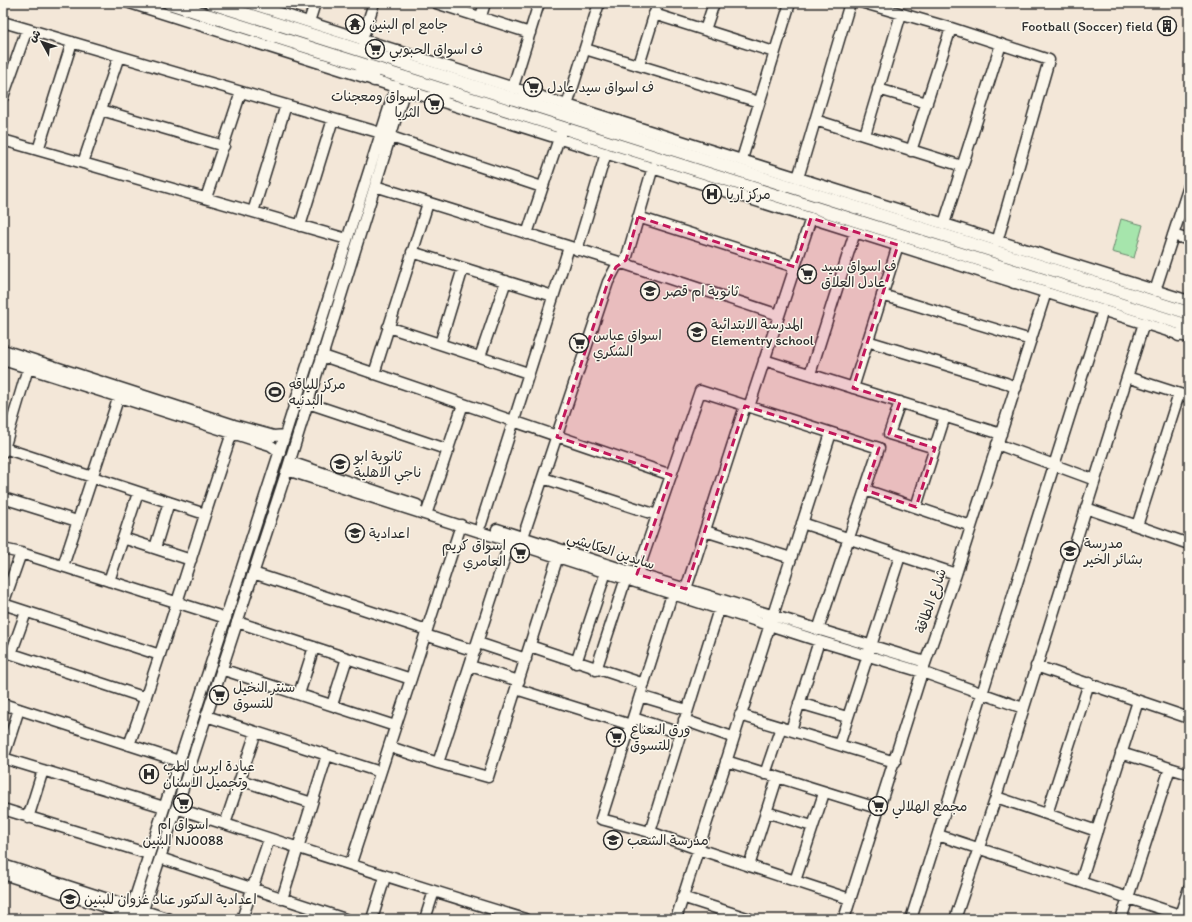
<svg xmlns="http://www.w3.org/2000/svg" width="1192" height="922" font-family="Itim,'Playpen Sans Arabic',sans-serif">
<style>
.garden{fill:#a6e5ac;stroke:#68886c}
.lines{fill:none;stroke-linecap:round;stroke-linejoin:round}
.minor-casing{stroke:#2b2b2b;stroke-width:13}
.major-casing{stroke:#2b2b2b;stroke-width:15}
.minor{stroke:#fbf7ec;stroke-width:10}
.major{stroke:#fbf7ec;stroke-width:12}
.marked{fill:#c2185b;fill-opacity:0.2;stroke:#c2185b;stroke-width:3;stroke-dasharray:8 5;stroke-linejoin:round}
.labels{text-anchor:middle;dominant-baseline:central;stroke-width:3;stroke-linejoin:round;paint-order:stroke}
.poi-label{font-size:14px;fill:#2b2b2b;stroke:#fbf7ec;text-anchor:start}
.street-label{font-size:14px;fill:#2b2b2b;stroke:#fbf7ec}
</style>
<rect width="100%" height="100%" fill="#f3e7d8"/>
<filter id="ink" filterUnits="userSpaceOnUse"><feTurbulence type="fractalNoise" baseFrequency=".025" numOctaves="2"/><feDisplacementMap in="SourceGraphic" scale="8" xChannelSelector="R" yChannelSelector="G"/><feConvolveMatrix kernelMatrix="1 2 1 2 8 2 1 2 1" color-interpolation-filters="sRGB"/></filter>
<g filter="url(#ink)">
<path class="garden" d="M1121,219L1143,225L1134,258L1112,252Z"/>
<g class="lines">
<g class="minor-casing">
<path id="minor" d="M130,3L1187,337
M249,3L567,105L1189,301
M436,3L530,33
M864,3L951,28L1049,60L997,242
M654,14L774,52
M481,16L485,3
M3,22L381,133
M309,22L315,3
M705,30L714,3
M362,40L374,3
M585,49L759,102
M639,65L658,3
M513,87L539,3
M878,89L927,103
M3,97L27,29
M101,110L224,146
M565,112L599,3
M815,120L962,166
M865,135L901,14
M391,137L542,187
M3,140L347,239
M38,150L72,42
M911,151L951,28
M742,159L790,3
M83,163L119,56
M798,178L850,3
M375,186L622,263L779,315
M206,198L241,92
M253,212L286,105
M638,217L795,267
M944,224L1001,44
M300,226L333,119
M527,234L561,132
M1173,235L1189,240
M577,250L606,153
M412,252L553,296
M1155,291L1189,186
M882,295L1031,340
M388,327L528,373
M867,341L1006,383L1016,388
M440,344L463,268
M3,350L234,425L274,436L285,435
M323,356L671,475
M480,357L506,281
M3,360L270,445L280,452
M764,360L1001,434
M374,374L428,203
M810,374L855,232
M1127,377L1189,397
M853,388L898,245
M900,402L889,434L935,448
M308,403L449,450
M749,407L811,218
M997,444L1095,480
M4,448L205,514
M3,452L28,368
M290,462L417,505
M287,470L819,641L922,672L1023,708
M543,478L657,515
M865,490L971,526
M3,498L77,521
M916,507L945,416
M1086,508L1189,544
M428,509L463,404
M802,523L956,574
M481,524L569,247
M1137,526L1179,394
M497,529L637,574L925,662
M705,531L791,558
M523,537L608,282L616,267L626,260L653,167
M123,538L191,560
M155,548L169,502
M3,549L21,553L226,618
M63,566L119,396
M253,573L427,630
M637,574L700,391L879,448L818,630
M109,581L138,493
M674,588L601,819L650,832L698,849L850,899
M686,589L745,406
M3,604L160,655
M3,604L21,553
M237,622L411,679
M425,635L475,651
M478,643L526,659
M530,646L644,684
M3,651L146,698
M11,654L26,612
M576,663L606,572
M470,666L519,681
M1036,666L1189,718
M221,669L395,726
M596,670L626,578
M516,689L631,725
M299,694L314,647
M640,696L687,710
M799,703L847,717
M3,704L179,761
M332,705L347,658
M740,715L895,762
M206,716L380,772
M633,718L680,733
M684,720L732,737
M791,730L819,641
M129,745C166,642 197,536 232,433
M839,745L900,556
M390,747L438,763L488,777L558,556
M1121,753L1189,774
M3,758L164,807
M3,759L19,709
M726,761L880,809
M438,763L512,535
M765,774L781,727
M240,780L312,803
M996,797L1097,831
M176,808C292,846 408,884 525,919
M3,809L149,854
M766,812L812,826
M1047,814L1089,683
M28,818L43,770
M225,824L256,732
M650,832L719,609
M938,835L1189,918
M160,858L345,919
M351,863L461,525
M3,865L169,919
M749,866L777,778
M3,874L143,919
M795,881L824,793
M1081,881L1138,701
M682,897L750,919
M282,899L327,755
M132,907L285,435L396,86
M143,910L287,470L405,89
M1180,915L1189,888
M242,919L269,839
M372,919L385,877
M425,919L434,891
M676,919L831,433
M844,919L922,672L956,574L1046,292
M911,919L1103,310
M955,919L996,797L1144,323
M1121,919L1170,768"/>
</g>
<g class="major-casing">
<path id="major" d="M169,3L1189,326
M211,3L1189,313
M397,51L409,66
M360,65L374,80
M431,98L449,91
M520,101L539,96
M619,122L632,136
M997,266L1014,282
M1179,335L1189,332"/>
</g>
<use href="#minor" class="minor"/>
<use href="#major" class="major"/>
</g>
</g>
<path class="marked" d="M638,217L795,267L811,218L898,245L853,388L900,402L889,434L935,448L916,507L865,490L879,448L745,406L686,589L637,574L671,475L557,437L608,282L616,267L626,260Z"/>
<defs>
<g id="temple-ring" transform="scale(1)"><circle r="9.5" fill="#fbf7ec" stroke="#2b2b2b" stroke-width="1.5"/><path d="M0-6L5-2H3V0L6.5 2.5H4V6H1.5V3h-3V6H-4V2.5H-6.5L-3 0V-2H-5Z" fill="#2b2b2b"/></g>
<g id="building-ring" transform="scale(1)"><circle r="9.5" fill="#fbf7ec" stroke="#2b2b2b" stroke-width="1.5"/><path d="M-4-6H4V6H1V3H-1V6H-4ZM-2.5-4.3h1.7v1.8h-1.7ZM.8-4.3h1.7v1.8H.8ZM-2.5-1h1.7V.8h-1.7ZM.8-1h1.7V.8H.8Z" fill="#2b2b2b"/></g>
<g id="supermarket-ring" transform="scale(1)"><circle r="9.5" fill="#fbf7ec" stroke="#2b2b2b" stroke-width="1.5"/><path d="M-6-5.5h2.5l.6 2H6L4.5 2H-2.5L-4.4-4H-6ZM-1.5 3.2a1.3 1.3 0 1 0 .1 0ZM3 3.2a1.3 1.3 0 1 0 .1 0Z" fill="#2b2b2b"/></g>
<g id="hospital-ring" transform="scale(1)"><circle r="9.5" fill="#fbf7ec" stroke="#2b2b2b" stroke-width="1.5"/><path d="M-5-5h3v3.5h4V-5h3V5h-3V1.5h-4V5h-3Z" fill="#2b2b2b"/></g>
<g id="school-ring" transform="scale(1)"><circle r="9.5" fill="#fbf7ec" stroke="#2b2b2b" stroke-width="1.5"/><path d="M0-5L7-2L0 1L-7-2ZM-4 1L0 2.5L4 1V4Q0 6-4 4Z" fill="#2b2b2b"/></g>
<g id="stadium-ring" transform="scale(1)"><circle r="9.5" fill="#fbf7ec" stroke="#2b2b2b" stroke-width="1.5"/><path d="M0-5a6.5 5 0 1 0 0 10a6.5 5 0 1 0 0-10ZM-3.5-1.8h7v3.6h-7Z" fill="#2b2b2b"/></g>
</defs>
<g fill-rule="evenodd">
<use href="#temple-ring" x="355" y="24"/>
<use href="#building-ring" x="1167" y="26"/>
<use href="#supermarket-ring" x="375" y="49"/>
<use href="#supermarket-ring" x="533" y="87"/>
<use href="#supermarket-ring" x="434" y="104"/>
<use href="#hospital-ring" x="712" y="194"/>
<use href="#supermarket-ring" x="807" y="274"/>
<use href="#school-ring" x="650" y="291"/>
<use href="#school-ring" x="697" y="332"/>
<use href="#supermarket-ring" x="579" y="343"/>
<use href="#stadium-ring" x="275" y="392"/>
<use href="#school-ring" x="340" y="464"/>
<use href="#school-ring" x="355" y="533"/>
<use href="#school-ring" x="1070" y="551"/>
<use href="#supermarket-ring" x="520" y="553"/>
<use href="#supermarket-ring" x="219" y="695"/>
<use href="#supermarket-ring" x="616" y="737"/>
<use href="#hospital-ring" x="149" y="774"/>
<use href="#supermarket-ring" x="183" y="803"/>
<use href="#supermarket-ring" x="878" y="806"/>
<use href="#school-ring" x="613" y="840"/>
<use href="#school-ring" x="70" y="899"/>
</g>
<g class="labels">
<g class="poi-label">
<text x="369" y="24">جامع ام البنين</text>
<text x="1153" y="26" text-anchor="end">Football (Soccer) field</text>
<text x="389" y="49">ف اسواق الحبوبي</text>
<text x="547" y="87">ف اسواق سيد عادل</text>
<text x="420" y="96" text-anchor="end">اسواق ومعجنات<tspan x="420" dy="16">الثريا</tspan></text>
<text x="726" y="194">مركز آريا</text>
<text x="821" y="266">ف اسواق سيد<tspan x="821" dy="16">عادل العلاق</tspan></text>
<text x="664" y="291">ثانوية ام قصر</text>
<text x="711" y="324">المدرسة الابتدائية<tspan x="711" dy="16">Elementry school</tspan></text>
<text x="593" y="335">اسواق عباس<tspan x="593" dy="16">الشكري</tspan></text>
<text x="289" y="384">مركز للياقه<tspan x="289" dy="16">البدنيه</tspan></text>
<text x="354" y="456">ثانوية ابو<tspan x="354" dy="16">ناجي الاهلية</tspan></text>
<text x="369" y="533">اعدادية</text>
<text x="1084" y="543">مدرسة<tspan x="1084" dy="16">بشائر الخير</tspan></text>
<text x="506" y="545" text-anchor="end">اسواق كريم<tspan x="506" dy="16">العامري</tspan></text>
<text x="233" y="687">سنتر النخيل<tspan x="233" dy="16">للتسوق</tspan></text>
<text x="630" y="729">ورق النعناع<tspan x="630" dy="16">للتسوق</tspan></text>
<text x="163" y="766">عيادة ايرس لطب<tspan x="163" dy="16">وتجميل الاسنان</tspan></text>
<text x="892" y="806">مجمع الهلالي</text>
<text x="183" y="824" text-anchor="middle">اسواق ام<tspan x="183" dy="16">البنين NJ0088</tspan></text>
<text x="627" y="840">مدرسة الشعب</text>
<text x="84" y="899">اعدادية الدكتور عناد غزوان للبنين</text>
</g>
<g class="street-label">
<text transform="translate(611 551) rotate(18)">سايدين العكايشي</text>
<text transform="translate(931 601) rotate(-71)">شارع الطاقة</text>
</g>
</g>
<rect width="1192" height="922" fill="none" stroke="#fbf7ec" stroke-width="16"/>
<rect x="8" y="8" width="1176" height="906" fill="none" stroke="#2b2b2b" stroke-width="1.5" filter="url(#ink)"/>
<g transform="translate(42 42) rotate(310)" stroke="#fbf7ec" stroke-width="3" paint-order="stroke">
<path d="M0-3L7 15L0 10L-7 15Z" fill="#2b2b2b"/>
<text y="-6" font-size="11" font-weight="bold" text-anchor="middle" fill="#2b2b2b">ش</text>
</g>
</svg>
